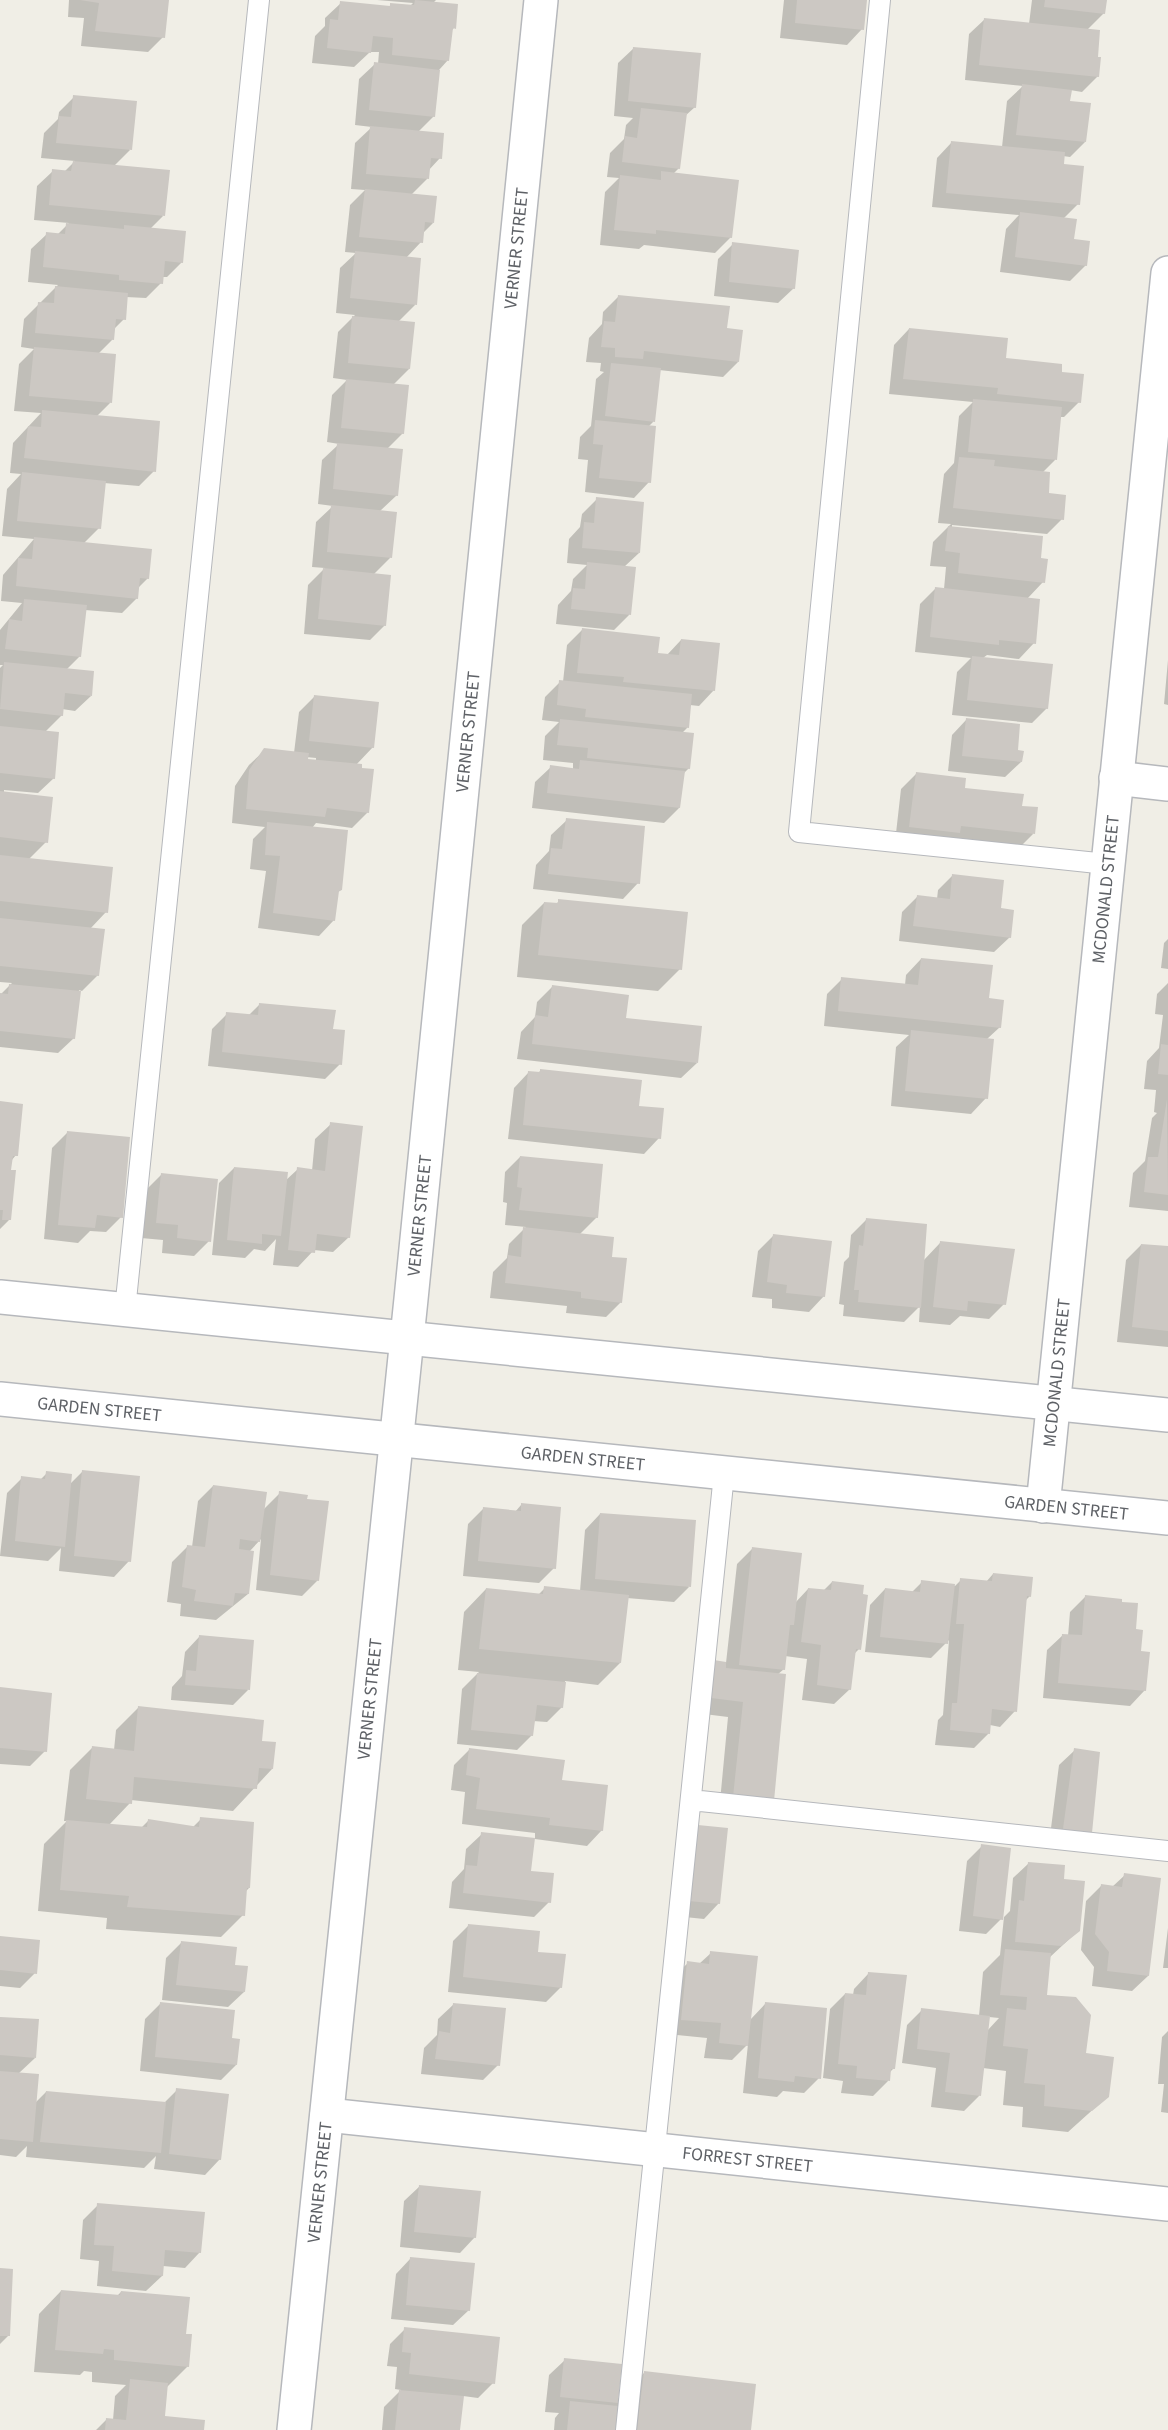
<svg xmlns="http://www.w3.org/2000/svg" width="1168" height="2430" font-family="'Source Sans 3',sans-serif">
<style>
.shadow{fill:#0003;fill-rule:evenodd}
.building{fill:#ccc8c3}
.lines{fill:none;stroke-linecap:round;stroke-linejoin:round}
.service-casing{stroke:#b6b8bc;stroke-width:22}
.minor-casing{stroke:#b6b8bc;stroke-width:36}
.service{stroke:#fff;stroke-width:20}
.minor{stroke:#fff;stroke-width:33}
.labels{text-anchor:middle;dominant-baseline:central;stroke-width:4.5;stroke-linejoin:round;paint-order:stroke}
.street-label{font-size:18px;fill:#5e6166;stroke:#fff}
</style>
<rect width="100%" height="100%" fill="#f0eee6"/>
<path class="shadow" d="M69,0H167L163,37L148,52L81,46L84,18L68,17Z
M377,0H436L433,3L454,28L451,31L448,60L439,70L434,116L418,132L440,158L428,171L427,179L411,195L433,223L422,234L421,242L406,258L415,305L398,322L409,369L393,385L403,433L387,449L397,495L380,511L390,558L373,575L385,625L370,640L304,634L308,585L325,568L312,567L316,522L333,506L318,504L322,460L339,444L327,442L332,395L347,380L333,378L338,332L355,315L336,313L340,268L356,253L345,252L350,205L365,190L351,189L355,143L372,127L355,125L359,79L375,64H378L379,52H370L354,67L312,63L315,36L325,26V18L341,3L388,7L391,5L410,6L413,3Z
M784,0H865L862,29L847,45L780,38Z
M1032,0H1105L1104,13L1087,30L1098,76L1082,92L1070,90L1069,102L1085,142L1070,157L1063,156L1062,165L1078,204L1063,219L1086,265L1070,281L1000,272L1006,229L1019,215L932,207L937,158L952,142L1002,147L1007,101L1023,86L965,80L969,34L985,19L1029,24Z
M634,48L695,107L685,116L679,168L673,174L731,237L715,253L644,245L639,249L600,245L605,192L619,178L607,177L610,153L624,139L626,125L633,118L614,116L618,63Z
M74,97L130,150L114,166L163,216L150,229L182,262L167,277H162L161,283L146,298L126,297L124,319L113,330L112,340L98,354L110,403L96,417L154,471L139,486L104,483L99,528L84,543L148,578L138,588L137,598L122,613L85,610L80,656L66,670L91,696L75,711L62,709V715L45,732L54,778L38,793L4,790V793L46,842L29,859L106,912L90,929L98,975L82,991L79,990L74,1038L58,1053L0,1047V995L12,983L0,982V668L3,665H0V630L22,603L1,601L3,575L34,539L2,536L7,489L21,474L10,473L13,443L41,413L14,411L19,364L34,349L21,347L24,319L58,285L28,282L31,249L47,234L57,235L69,223L34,220L37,186L53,171L64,172L75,161L41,158L44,133L58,119L59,112Z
M733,244L794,288L778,303L714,296L718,259Z
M619,296L725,329L738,362L723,377L659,370L653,422L648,427L649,482L634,498L585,492L588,460L578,459L580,437L591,426L596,379L604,372L600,371L601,363L586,362L589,338L602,324L603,312Z
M909,329L1004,359L1060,373L1079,402L1064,417H1059L1055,460L1042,473L1047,494L1062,519L1047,534L952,525V527L1039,559L1043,582L1027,599L1034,643L1019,659L987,655L983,658L1047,708L1032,723L952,715L957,672L971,658L915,652L920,604L936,588L944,589L946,567L930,566L933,542L951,524L938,523L944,474L954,463L959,416L973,402L889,394L894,345Z
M597,499L639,553L624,567L629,615L614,630L556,624L558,605L571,591L573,579L587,565L567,563L569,539L580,527L582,514Z
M582,630L657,654L667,655L681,640L714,690L699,706L690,705L687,728L682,733L689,768L683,774L679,808L664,823L532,808L535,782L551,767L573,769V763L543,760L545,736L559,722L542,720L545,697L560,682H563L567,645Z
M1168,660V705L1164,704Z
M314,697L373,747L356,765L368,812L352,828L316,823L312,828L341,890L337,893L334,920L319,936L258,928L266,871L250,869L253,839L265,827L232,823L235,786L249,765L265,750L294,753L299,712ZM306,757L316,758V761L306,760Z
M967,719L1016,752L1021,762L1005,777L948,771L952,735Z
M916,774L1020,808L1033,834L1018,849L895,842L901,789Z
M567,820L638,883L623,899L533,889L536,865L549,851L551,835Z
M953,875L1010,937L994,952L899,941L902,912L917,897L937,899L938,890Z
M559,901L680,969L658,991L517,977L522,925L544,903L556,904Z
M1168,939V969L1161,968L1164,943Z
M921,959L988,999L1000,1027L987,1039L986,1098L971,1114L891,1106L896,1047L909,1035L824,1026L827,994L842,979L905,985L906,975Z
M1168,983V1211L1129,1207L1133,1173L1145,1161L1152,1118L1157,1113L1154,1112L1156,1090L1144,1089L1147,1061L1159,1048L1163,1015L1155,1014L1157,994Z
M552,987L624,1019L697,1063L681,1078L517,1059L521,1032L535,1017L537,1002Z
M260,1004L332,1030L340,1064L325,1079L208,1066L212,1029L227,1014L248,1016Z
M541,1070L638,1107L659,1138L644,1154L508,1139L514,1088L529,1072L538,1073Z
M0,1103L16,1155L11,1161L9,1220L0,1229Z
M331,1124L349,1237L333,1252L314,1250L298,1267L273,1265L276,1239L265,1251L254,1249L245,1258L212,1255L219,1183L234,1168L285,1181L298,1169L312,1171L315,1139Z
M68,1132L121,1217L106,1232L90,1231L78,1243L44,1239L52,1148Z
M520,1157L597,1217L579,1235L610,1258L621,1302L606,1317L566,1313L567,1306L490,1298L493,1272L507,1258L509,1244L526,1227L505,1225L507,1203L503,1202L505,1172Z
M162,1174L209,1241L194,1256L162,1253L163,1240L141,1238L146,1190Z
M866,1220L923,1261L940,1243L1004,1304L989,1319L960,1316L950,1325L919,1322L920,1306L904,1322L843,1316L844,1305L839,1304L844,1262L849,1257L851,1235Z
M773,1236L824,1296L809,1312L772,1308V1299L752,1297L758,1251Z
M1141,1245L1168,1248V1347L1117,1342L1126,1260Z
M83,1471L129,1561L114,1577L59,1571L61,1548L48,1561L0,1556L7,1493L22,1478L40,1480L47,1473L69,1485Z
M213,1486L263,1510L280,1493L318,1580L302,1596L256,1590L261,1539L249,1552L248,1594L216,1620L180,1616L181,1604L167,1602L172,1562L187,1547H192L198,1501Z
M521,1505L554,1568L539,1583L463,1576L468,1524L483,1509L515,1512Z
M600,1514L689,1587L674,1602L627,1598L620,1663L598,1685L565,1681L562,1707L547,1722L533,1721L532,1735L517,1750L457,1744L462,1689L479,1672L458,1670L464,1612L486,1589L538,1595L545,1588L580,1591L585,1530Z
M752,1549L795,1603L808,1589L823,1591L832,1582L859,1649L853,1655L850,1689L834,1704L802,1700L807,1659L785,1656L784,1669L777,1675L772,1801L719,1812L728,1717L696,1713L715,1662L726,1663L737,1564Z
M993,1574L1030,1596L1026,1600L1015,1711L1000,1727L990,1725L989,1733L974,1748L935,1745L938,1720L943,1715L949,1640L931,1658L865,1652L870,1605L885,1589L912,1592L922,1582L955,1586L961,1580L986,1582Z
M1085,1597L1134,1631L1145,1690L1130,1706L1043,1698L1047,1650L1063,1635L1068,1636L1070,1612Z
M200,1636L248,1690L233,1705L171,1700L172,1687L182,1676L185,1652Z
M0,1689L45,1751L30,1766L0,1764Z
M138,1708L261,1742L272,1769L233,1811L131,1800L130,1803L109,1825L141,1828L148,1821L192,1828L201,1819L249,1888L246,1891L243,1915L221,1937L106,1929L107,1918L38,1911L44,1844L67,1821H64L70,1770L92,1748L114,1750L116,1730Z
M469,1750L561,1781L602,1830L587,1846L535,1839V1833L462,1824L465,1792L451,1790L454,1765Z
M1075,1750L1091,1832L1076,1848L1049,1844L1059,1765Z
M698,1827L719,1903L704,1919L675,1916L683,1842Z
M482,1834L529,1872L549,1902L534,1917L449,1908L452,1882L464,1869L466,1849Z
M982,1846L1001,1919L986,1934L959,1931L967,1861Z
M1029,1863L1062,1880L1079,1930L1049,1958L1045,1996L1084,2054L1108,2096L1068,2132L1022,2127L1023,2107L1003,2105L1006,2071L983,2068L979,2096L964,2111L931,2107L936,2068L902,2063L907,2025L922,2010L979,2016L983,1972L1000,1955L1004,1917L1010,1911L1013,1878ZM989,2017L999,2018L987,2031Z
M1125,1875L1148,1976L1132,1991L1092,1986L1094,1967L1081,1950L1086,1901L1101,1886L1112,1887Z
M469,1925L536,1953L561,1987L546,2002L448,1992L453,1941Z
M1168,1928V1968H1163Z
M0,1937L35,1973L20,1988L0,1986Z
M181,1943L233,1966L244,1992L228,2007L162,2000L166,1958Z
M711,1953L750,2020L766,2003L819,2078L804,2093L783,2091L777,2097L743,2093L748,2044L732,2060L704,2058L707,2038L667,2034L672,1978L688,1963L699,1964Z
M869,1973L893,2069L889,2073L888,2081L873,2096L841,2093L843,2081L823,2078L830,2009L845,1994L853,1995L854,1989Z
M160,2004L230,2040L236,2065L221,2080L140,2071L145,2019Z
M454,2004L498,2065L483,2080L421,2074L424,2048L437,2035L438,2019Z
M0,2018L35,2058L18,2074L35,2103L46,2092L164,2103L177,2090L220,2159L205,2175L154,2169L156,2156L144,2168L26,2157L27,2146L16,2157L0,2155Z
M1168,2031V2113L1161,2112L1164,2084H1158L1162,2037Z
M420,2186L475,2237L460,2253L400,2247L404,2201Z
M98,2205L200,2252L185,2268L163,2266L162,2276L146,2291L97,2286L99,2261L80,2259L83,2220Z
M411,2258L469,2310L453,2325L391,2319L396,2274Z
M0,2269L8,2336L0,2344Z
M61,2291L117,2296L121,2292L185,2335L188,2366L166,2388L163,2417L203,2430H96L107,2419L113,2420L115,2396L126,2385L92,2382V2372L84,2371L80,2375L34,2372L39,2314Z
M405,2329L493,2383L478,2398L463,2396L459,2430H382L384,2407L401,2390L395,2389L397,2367L387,2366L390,2344Z
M565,2360L617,2400L644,2373L750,2430H554L555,2418L559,2413L545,2412L549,2375Z"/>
<path class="building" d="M80,0H169L165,38L95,31L99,3Z
M415,0L458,4L456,29L453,28L449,61L392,55L393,38L373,36L371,53L327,48L330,19L338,20L340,1L390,6V3L414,5Z
M797,0H867L864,30L795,23Z
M1045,0H1107L1105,14L1044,7Z
M984,18L1100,30L1098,57H1101L1099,77L979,65Z
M633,47L701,53L696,108L628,101Z
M374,62L440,70L435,117L369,110Z
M1022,84L1072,90L1070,101L1091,103L1086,142L1016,135Z
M73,95L137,101L132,150L56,143L59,116L71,117Z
M641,108L687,113L680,169L622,162L625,136L637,138Z
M370,126L444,133L442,159L431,158L429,179L366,174Z
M951,141L1065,152L1064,164L1084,166L1080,205L946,193Z
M73,161L170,170L165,216L49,205L52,169L71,171Z
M661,171L739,180L732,238L656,230V234L614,230L620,175L661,180Z
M365,189L437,196L434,223L425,222L423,243L359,237Z
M1020,212L1077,219L1074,239L1090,241L1087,266L1015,257Z
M66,223L124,229V225L186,231L183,263L165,261L163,284L119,280V275L43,267L46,232L65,234Z
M732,242L799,250L795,289L729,282Z
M355,251L421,258L417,305L350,298Z
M55,286L128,293L126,320L116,319L114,340L35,333L38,302L54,303Z
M618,295L730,306L727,328L743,330L739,362L644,351L643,359L615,357V348L601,347L604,321L615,322Z
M352,316L415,322L410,369L348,363Z
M909,328L1008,338L1006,358L1062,364V372L1084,374L1081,403L997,394L998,388L903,379Z
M34,347L116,354L112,403L29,396Z
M611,363L661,368L655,422L605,416Z
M346,379L409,385L404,434L341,428Z
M973,399L1062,407L1057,460L968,452Z
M42,410L160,421L156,472L24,458L28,426L41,427Z
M595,420L656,426L651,483L599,478L603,445L593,444Z
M337,443L403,449L398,496L333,489Z
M959,457L995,460L994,466L1050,472L1049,493L1066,495L1064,520L953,508Z
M22,472L106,481L101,529L17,521Z
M596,497L644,502L640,553L582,548L584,522L594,523Z
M331,505L397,512L392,558L327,552Z
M948,526L1043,536L1041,558L1048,559L1045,583L958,573L960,553L945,551Z
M34,537L152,549L149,579L140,578L138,599L16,586L18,558L32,559Z
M587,562L636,567L631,615L571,609L573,588L585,589Z
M323,568L391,575L386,626L318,619Z
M935,587L1040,599L1036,644L999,640V645L930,637Z
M24,599L87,605L81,657L5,649L9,619L22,621Z
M582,628L660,637L658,653L679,655L681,639L720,643L715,691L623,682L624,677L577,673Z
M972,656L1053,664L1048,709L967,700Z
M4,662L94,671L92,696L65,693L63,716L0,709Z
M559,680L692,694L689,728L585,717L586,709L557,705Z
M314,695L379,702L374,748L309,741Z
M966,718L1020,724L1018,750L1024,751L1022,762L962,756Z
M560,719L694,733L690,769L587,758L588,748L557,745Z
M0,726L59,732L55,779L0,773Z
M264,748L309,753L308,759L362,764V768L374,769L369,813L327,808L325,817L246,809L249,770Z
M580,760L685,771L680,808L547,793L550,765L579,769Z
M916,772L966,778L965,788L1024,794L1022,806L1038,807L1035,834L961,826L960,833L909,827Z
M0,791L53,797L48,843L0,837Z
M566,818L645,826L640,884L548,874L551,848L562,849Z
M267,822L348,830L342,890L339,891L335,921L273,913L280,856L265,855Z
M0,855L113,867L108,913L0,901Z
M952,874L1004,880L1001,908L1014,910L1011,938L913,926L917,895L950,899Z
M558,899L688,912L682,970L538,955L544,902L558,903Z
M0,918L105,929L99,976L0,966Z
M921,958L993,965L989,998L1004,1000L1001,1028L838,1011L841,977L918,985Z
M9,984L81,991L75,1039L0,1031V993L8,994Z
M552,985L629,995L626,1018L702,1026L698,1063L532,1044L535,1015L548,1017Z
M259,1003L336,1010L333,1029L345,1030L342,1065L222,1052L226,1012L258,1015Z
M911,1030L994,1039L988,1099L905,1091Z
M1161,1044L1168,1045V1075L1158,1074Z
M540,1069L642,1080L639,1106L664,1108L661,1139L523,1125L528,1071L540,1072Z
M1167,1099L1168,1195L1144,1192L1148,1157H1158Z
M0,1101L23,1104L18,1156H13L11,1170H16L11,1220H2L3,1210H0Z
M330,1122L363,1126L350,1238L317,1234L315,1253L288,1250L297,1167L325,1171Z
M67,1131L130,1137L123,1218L97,1215L95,1228L58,1225Z
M520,1156L603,1164L598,1218L519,1210L522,1188L517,1187Z
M234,1167L288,1172L281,1236L262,1234V1244L227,1240Z
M161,1173L218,1179L211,1242L177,1238L178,1225L156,1223Z
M866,1218L927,1224L921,1308L858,1302L859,1290H854L859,1245L863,1246Z
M523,1227L614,1237L612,1257L627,1258L622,1303L581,1298V1292L505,1283L508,1255L521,1257Z
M773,1234L832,1241L825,1297L786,1293L787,1285L767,1282Z
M940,1241L1015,1249L1006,1305L968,1301L967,1311L933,1307Z
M1141,1244L1168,1246V1331L1132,1327Z
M82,1470L140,1476L131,1562L74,1556Z
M46,1471L72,1474L65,1547L15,1541L21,1476L45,1479Z
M213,1485L267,1492L260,1542L240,1539L239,1549L254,1551L249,1594L235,1593L233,1606L194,1601L196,1590L182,1587L187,1545L205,1547Z
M279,1491L308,1495L307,1499L329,1501L319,1581L270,1575Z
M521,1503L561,1507L556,1569L478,1561L483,1507L521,1511Z
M600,1513L696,1520L691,1587L595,1579Z
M752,1547L802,1553L794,1625H790L785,1670L739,1665Z
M993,1573L1033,1577L1031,1597L1027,1596L1017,1712L992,1709L990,1734L950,1730L952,1703H957L964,1624H956L960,1578L992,1581Z
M921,1580L955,1584L948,1644L880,1637L885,1588L920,1592Z
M832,1581L864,1585L863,1594L868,1595L861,1650L856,1649L851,1690L817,1685L821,1645L801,1642L808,1588L831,1590Z
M544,1586L629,1595L621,1663L479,1649L486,1588L543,1594Z
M1085,1595L1122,1599V1602L1138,1603L1136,1629L1143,1630L1141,1651L1150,1652L1146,1691L1058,1683L1062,1634L1082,1635Z
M199,1635L254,1640L250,1690L185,1685L186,1670L196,1671Z
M714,1660L726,1662V1668L786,1674L774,1801L733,1797L743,1702L711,1698Z
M477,1673L566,1682L563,1708L537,1705L533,1736L471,1730Z
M0,1687L52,1693L47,1752L0,1748Z
M138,1706L264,1720L262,1741L276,1742L273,1769L259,1768L257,1789L134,1777L132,1804L86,1799L92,1746L134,1751Z
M469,1748L565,1760L562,1780L608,1785L603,1831L549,1825L550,1818L476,1809L480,1778L466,1775Z
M1074,1748L1100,1752L1092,1833L1063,1829Z
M200,1817L254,1822L250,1888H247L245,1916L127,1907L129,1896L60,1890L66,1820L147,1827L148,1819L199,1827Z
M698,1825L728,1828L720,1904L689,1901Z
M481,1832L535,1838L531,1871L554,1873L551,1903L463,1893L466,1865L477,1866Z
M981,1844L1011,1848L1003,1920L973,1916Z
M1028,1862L1065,1865L1064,1879L1085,1881L1080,1931L1061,1946L1015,1942L1019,1900L1024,1901Z
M1124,1873L1161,1878L1149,1976L1107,1971L1109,1952L1095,1934L1101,1884L1122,1887Z
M468,1924L540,1931L538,1952L566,1954L562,1988L463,1977Z
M0,1936L40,1940L37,1974L0,1970Z
M181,1941L237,1947L235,1965L248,1966L245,1992L176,1985Z
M1005,1949L1051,1953L1047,1995L1076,1997L1091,2015L1086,2053L1114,2057L1109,2097L1092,2111L1044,2106L1045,2085L1024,2083L1028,2049L1003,2046L1007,2008L1026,2010L1027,1997L1000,1995Z
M710,1951L758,1956L748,2046L719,2043L721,2023L681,2020L687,1961L709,1964Z
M868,1972L907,1975L895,2069H891L890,2081L856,2078L857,2066L838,2064L845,1993L866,1995Z
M160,2002L235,2010L232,2038L240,2039L237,2065L155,2057Z
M765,2002L827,2008L821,2079L795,2076L794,2082L758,2078Z
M453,2003L506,2008L500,2066L435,2059L439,2031L450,2033Z
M921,2008L990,2016L981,2096L945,2092L950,2053L917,2049Z
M0,2017L39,2019L36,2058L0,2055Z
M0,2071L39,2074L33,2142L0,2139Z
M176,2088L229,2094L221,2160L169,2154Z
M46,2091L166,2102L161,2153L40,2142Z
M419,2185L481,2191L476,2238L414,2232Z
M97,2203L205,2212L201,2253L165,2250L163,2276L112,2271L114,2246L94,2245Z
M410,2257L475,2263L470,2311L406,2305Z
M0,2268L13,2269L10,2336H0Z
M61,2290L120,2295L121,2291L190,2297L186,2334H192L189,2367L114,2360V2350L104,2349L103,2354L55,2350Z
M404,2327L500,2337L495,2384L409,2374L411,2353L402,2352Z
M564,2358L622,2364L618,2403L560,2397Z
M644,2371L756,2384L751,2430H637Z
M130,2379L168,2383L165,2416L205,2420L204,2430H105L106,2418L126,2420Z
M399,2390L464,2396L460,2430H395Z
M570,2401L618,2406L616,2430H567Z"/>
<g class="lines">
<g class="service-casing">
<path id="service" d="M880,0L799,832L1107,864
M125,1310L259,0
M691,1800L1168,1851
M626,2430L724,1474"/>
</g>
<g class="minor-casing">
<g id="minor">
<path d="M1116,778L1168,784"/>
<path d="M0,1297L1168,1415"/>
<path id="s1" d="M0,1399L1168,1518"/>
<path id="s2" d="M1043,1506L1168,273"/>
<path id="s3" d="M327,2115L1168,2204"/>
<path id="s4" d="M294,2430L411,1299L541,0"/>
</g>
</g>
<use href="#service" class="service"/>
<use href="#minor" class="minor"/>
</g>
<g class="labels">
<g class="street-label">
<text stroke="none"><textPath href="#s4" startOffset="2193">VERNER STREET</textPath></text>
<text stroke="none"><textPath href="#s4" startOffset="1707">VERNER STREET</textPath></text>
<text stroke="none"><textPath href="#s2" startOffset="620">MCDONALD STREET</textPath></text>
<text stroke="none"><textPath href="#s4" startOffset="1221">VERNER STREET</textPath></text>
<text stroke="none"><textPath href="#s2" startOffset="134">MCDONALD STREET</textPath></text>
<text stroke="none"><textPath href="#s1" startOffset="100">GARDEN STREET</textPath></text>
<text stroke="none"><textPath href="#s1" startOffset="586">GARDEN STREET</textPath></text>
<text stroke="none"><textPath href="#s1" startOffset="1072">GARDEN STREET</textPath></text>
<text stroke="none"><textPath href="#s4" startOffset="735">VERNER STREET</textPath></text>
<text stroke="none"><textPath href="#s3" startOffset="423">FORREST STREET</textPath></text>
<text stroke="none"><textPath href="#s4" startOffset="249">VERNER STREET</textPath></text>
</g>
</g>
</svg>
